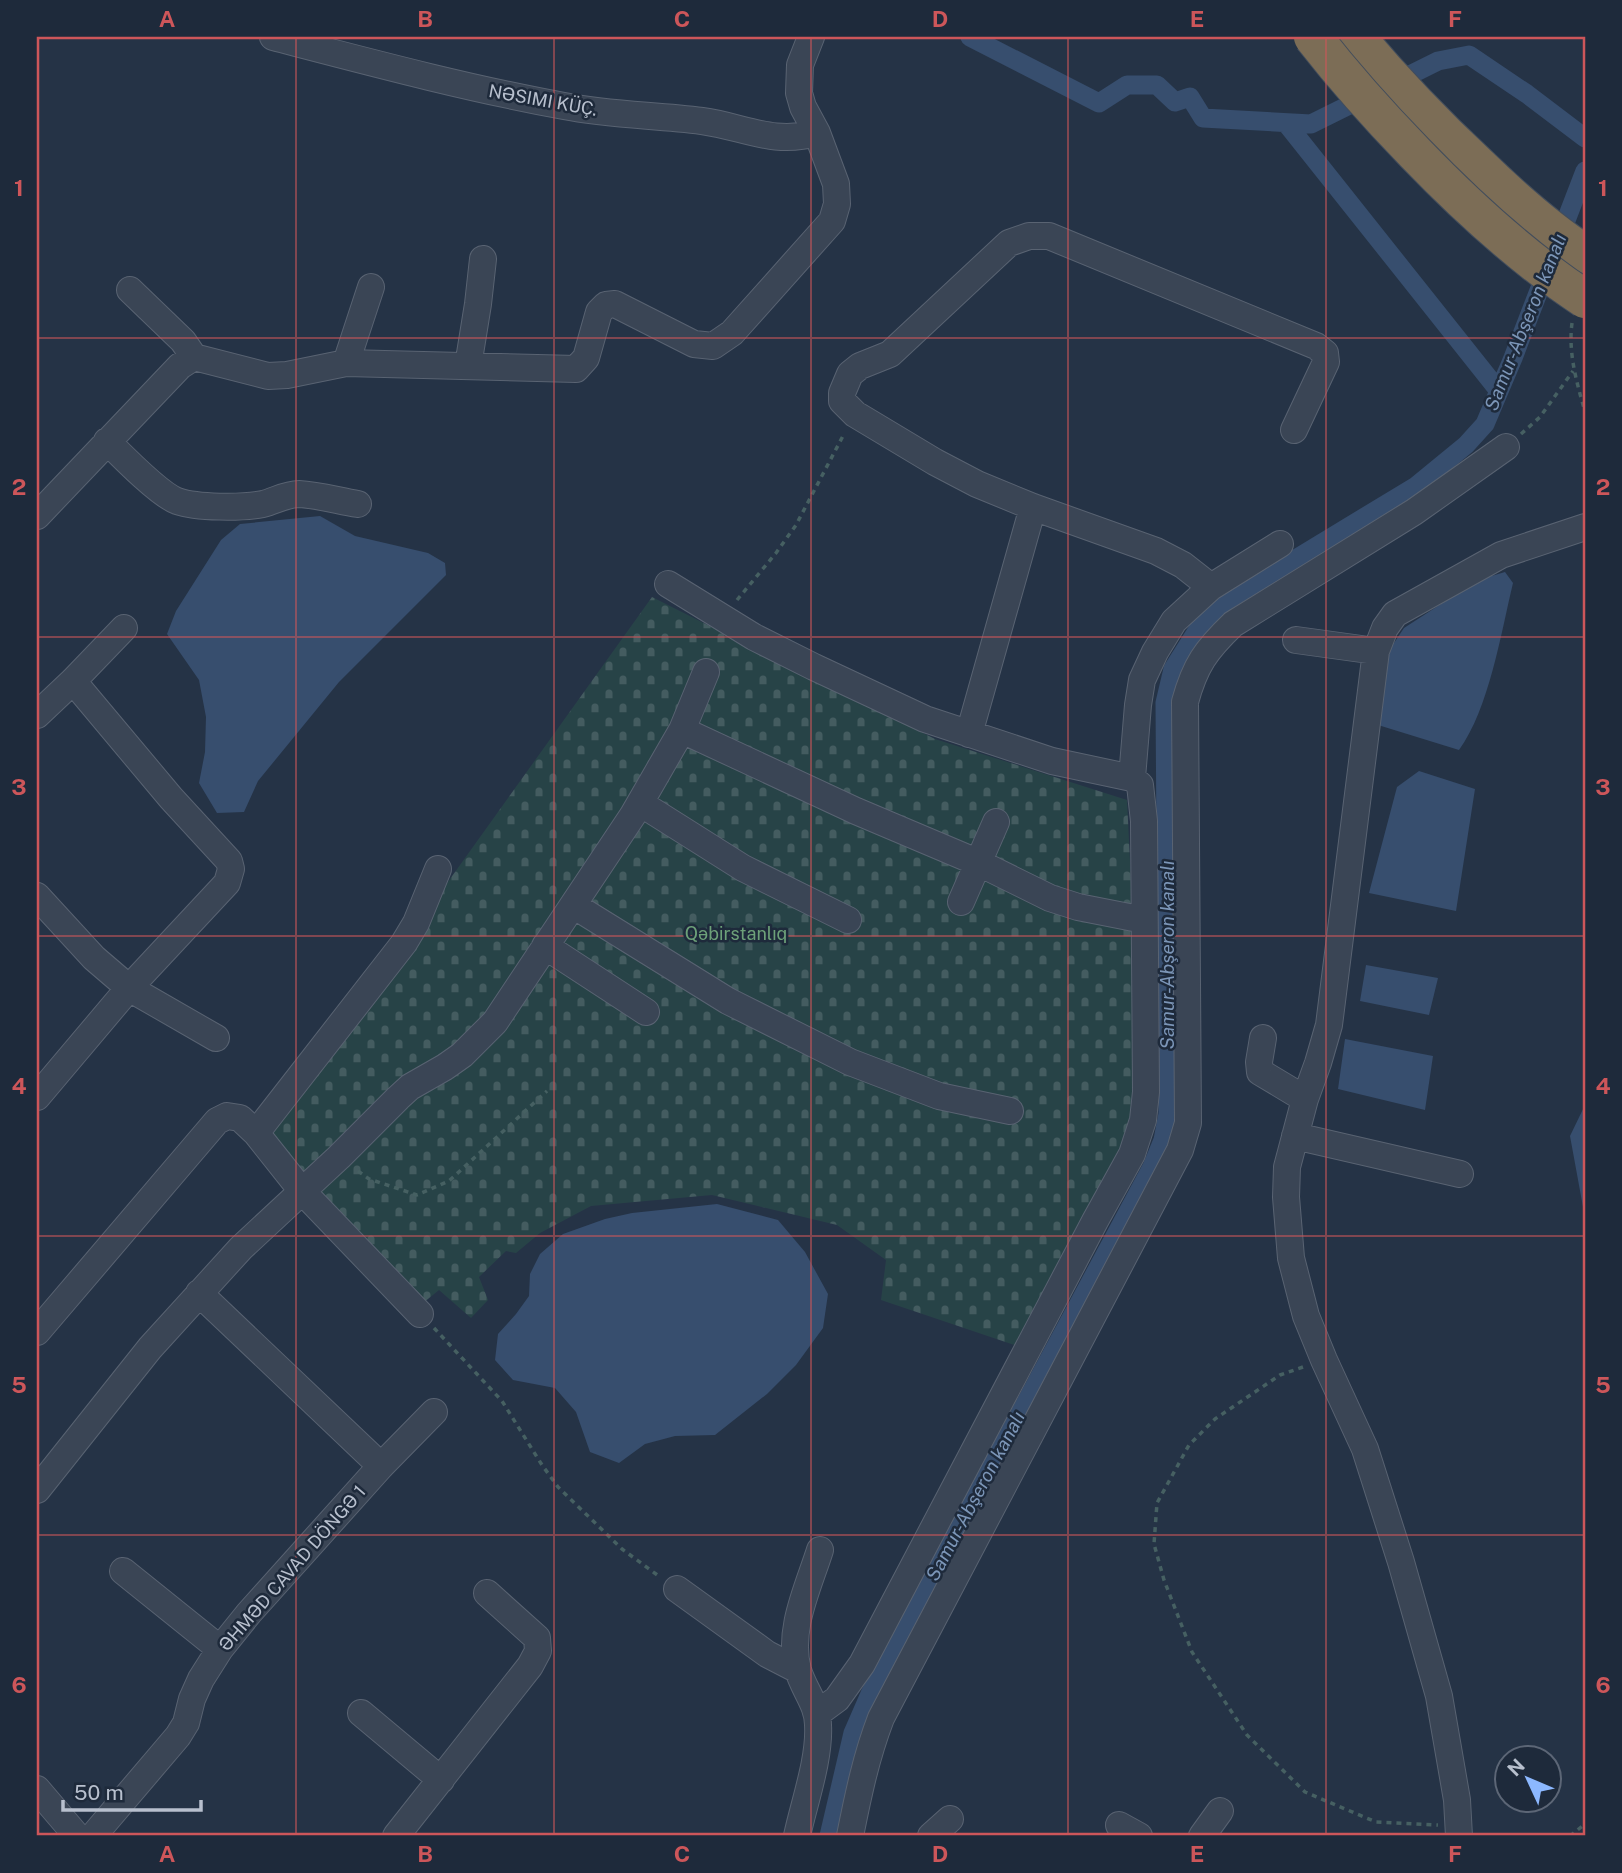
<svg xmlns="http://www.w3.org/2000/svg" width="1622" height="1873" font-family="'Public Sans',sans-serif">
<style>
.cemetery{fill:url(#cemetery-stones)}
.water{fill:#374e6e}
.lines{fill:none;stroke-linecap:round;stroke-linejoin:round}
.canal{stroke:#374e6e;stroke-width:19}
.minor-casing{stroke:#596372;stroke-width:28}
.highway-casing{stroke:#424d5c;stroke-width:40}
.path{stroke:#466062;stroke-width:3.5;stroke-dasharray:5 5;stroke-linecap:butt}
.minor{stroke:#3a4555;stroke-width:26}
.highway{stroke:#7c6d56;stroke-width:38}
.highway-bridge-casing{stroke:#424d5c;stroke-width:40;stroke-linecap:butt}
.highway-bridge{stroke:#7c6d56;stroke-width:38}
.grid{fill:none;stroke:#cd565a;stroke-width:2;stroke-opacity:0.55}
.labels{text-anchor:middle;dominant-baseline:central;stroke-width:5;stroke-linejoin:round;paint-order:stroke}
.street-label{font-size:18px;fill:#b8c0ce;stroke:#1e2a3b}
.park-label{font-size:18px;fill:#6da179;stroke:#1e2a3b}
.water-label{font-size:19px;font-style:italic;fill:#7c96b8;stroke:#1e2a3b}
.neatline{fill:none;stroke:#cd565a;stroke-width:2.5}
.grid-label{font-size:23px;text-anchor:middle;font-weight:bold;fill:#cd565a}
</style>
<defs>
<pattern id="cemetery-stones" width="16" height="16" patternUnits="userSpaceOnUse" patternTransform="scale(1.75)"><rect width="16" height="16" fill="#274347"/><path d="M2 7V4a2 2 0 0 1 4 0v3zM10 15v-3a2 2 0 0 1 4 0v3z" fill="#445c60"/></pattern>
</defs>
<rect width="100%" height="100%" fill="#253346"/>
<path class="cemetery" d="M652,597L935,739L1127,800L1139,1045L1133,1135L1020,1347L881,1300L886,1260L837,1225L712,1195L591,1206L540,1233L516,1253L506,1251L479,1277L488,1300L471,1318L439,1290L423,1303L315,1193L268,1133Z"/>
<path class="water" d="M320,516L355,536L428,553L445,563L446,575L339,682L258,781L244,812L217,813L199,783L205,752L206,717L199,680L167,634L176,611L221,540L240,524Z
M1505,572L1513,583C1501,633 1489,709 1459,750L1378,725L1390,649L1404,628L1478,580Z
M1419,771L1475,789L1456,911L1369,893L1397,787Z
M1366,965L1438,978L1429,1015L1360,1001Z
M1345,1039L1433,1056L1425,1110L1338,1089Z
M1585,1105V1218L1570,1136Z
M717,1204L778,1220L805,1252L828,1294L823,1328L796,1365L767,1394L715,1435L675,1436L645,1444L619,1463L590,1452L576,1412L555,1388L513,1380L495,1360L498,1334L516,1314L529,1296L530,1274L540,1254L563,1234L605,1219L632,1213Z"/>
<g class="lines">
<path class="canal" d="M970,37L1099,103L1127,85H1157L1175,102L1190,97L1203,118L1311,124L1438,61L1469,55L1527,94L1585,138
M1286,123L1499,391
M829,1836L853,1733L870,1694L1152,1167L1163,1140L1168,1114L1165,703L1173,669L1202,623L1228,600L1416,486L1466,445L1485,424L1513,358L1585,171"/>
<g class="minor-casing">
<path id="minor" d="M273,37C369,62 466,88 564,106C609,115 656,115 702,121C745,127 772,145 817,133
M130,290L183,341L194,357
M346,363L371,287
M468,366L478,304L483,259
M107,441C122,456 159,494 177,501C197,508 242,508 263,504C275,501 286,494 299,494C319,495 339,501 358,504
M37,516L180,366L194,357L268,376L287,375L346,363L576,369L586,358L599,312L606,305L615,304L694,344L713,346L732,333L832,221L837,204L836,184L817,133L803,107L799,93L800,65L811,37
M668,584L754,637L814,667L925,719L1052,761L1132,778L1138,705L1142,680L1155,652L1174,621L1211,587L1280,544
M1211,587L1183,565L1156,551L1033,507L977,484L935,462L855,414L842,401V393L850,374L860,366L890,354L1009,243L1029,236H1049L1316,346L1325,353L1326,362L1294,430
M1296,640L1376,651
M37,715L73,681L124,628
M682,730L856,811L979,863L1050,898L1078,907L1144,920
M969,734L1033,507
M640,803L743,868L848,920
M37,896L94,958L129,988L216,1038
M961,902L996,822
M573,905L728,1001L850,1062L939,1096L1010,1111
M545,946L646,1012
M1263,1038L1259,1062L1260,1072L1305,1099
M37,1097L129,988L227,883L231,869L229,861L171,798L73,681
M256,1133L404,943L416,923L438,869
M1295,1136L1460,1174
M199,1293L381,1466
M37,1332L217,1121L227,1116L240,1118L256,1133L302,1191L420,1314
M37,1490L150,1348L241,1248L339,1157L398,1098L410,1087L445,1067L462,1055L495,1022L633,815L682,730L706,672
M123,1571L220,1649
M677,1589L767,1654L798,1670
M361,1713L441,1780
M818,1713L837,1699L862,1664L1095,1221L1132,1154L1143,1120L1146,1092L1144,821L1140,785L1132,778
M37,1789L77,1836
M1119,1825L1139,1836
M93,1836L178,1736L186,1723L192,1699L201,1679L220,1649L249,1613L381,1466L434,1412
M396,1836L530,1666L538,1651L537,1638L487,1593
M797,1836C804,1803 820,1759 818,1725C818,1705 804,1690 798,1670C787,1630 808,1588 820,1550
M850,1836C858,1796 866,1757 881,1718L1180,1150L1188,1123L1185,702C1195,665 1206,650 1233,624L1414,512L1506,447
M931,1836L950,1819
M1202,1836L1220,1811
M1459,1836L1457,1800L1439,1696L1401,1562L1365,1449L1324,1360L1306,1316L1291,1258L1286,1197L1287,1167L1305,1099L1318,1063L1329,1025L1376,651L1385,628L1395,614L1501,555L1585,527"/>
</g>
<g class="highway-casing">
<path id="highway" d="M1356,37C1394,82 1435,125 1478,165C1511,197 1547,229 1585,254"/>
</g>
<path class="path" d="M1572,323C1568,354 1577,383 1585,412
M1521,434L1540,417L1573,371
M737,600L776,553L796,525L844,434
M358,1171L369,1179L417,1195L449,1181L547,1091
M434,1328L502,1401L542,1465L558,1487L622,1549L660,1577
M1303,1367L1280,1375L1215,1419L1189,1445L1157,1503L1154,1544L1164,1580L1192,1652L1247,1735L1305,1792L1376,1822L1438,1825
M1570,1836L1585,1824"/>
<use href="#minor" class="minor"/>
<use href="#highway" class="highway"/>
<g class="highway-bridge-casing">
<path id="highway-bridge" d="M1313,37C1345,78 1379,116 1415,153C1467,207 1522,258 1585,299"/>
</g>
<use href="#highway-bridge" class="highway-bridge"/>
</g>
<path class="grid" d="M296,37V1836M554,37V1836M811,37V1836M1068,37V1836M1326,37V1836M37,338H1585M37,637H1585M37,936H1585M37,1236H1585M37,1535H1585"/>
<g class="labels">
<g class="street-label">
<text transform="translate(543 100) rotate(10)">NƏSIMI KÜÇ.</text>
<text transform="translate(292 1568) rotate(-49)">ƏHMƏD CAVAD DÖNGƏ 1</text>
</g>
<g class="park-label">
<text x="736" y="933">Qəbirstanlıq</text>
</g>
<g class="water-label">
<text transform="translate(1525 322) rotate(-68)">Samur-Abşeron kanalı</text>
<text transform="translate(1167 955) rotate(-90)">Samur-Abşeron kanalı</text>
<text transform="translate(975 1496) rotate(-62)">Samur-Abşeron kanalı</text>
</g>
</g>
<rect width="1622" height="1873" fill="none" stroke="#1e2a3b" stroke-width="77"/>
<g transform="translate(1528 1779) rotate(314)"><circle r="33" fill="#1e2a3b" stroke="#5c6676" stroke-width="2"/>
<path d="M0-5L12 26L0 18L-12 26Z" fill="#8cb8ff"/>
<text y="-10" font-size="19" font-weight="bold" text-anchor="middle" fill="#b8c0ce">N</text>
</g>
<path d="M63 1800v10h138v-10" fill="none" stroke="#b8c0ce" stroke-width="3.5"/>
<text x="74" y="1800" font-size="21" fill="#b8c0ce" stroke="#1e2a3b" stroke-width="5" paint-order="stroke">50 m</text>
<rect x="38" y="38" width="1546" height="1796" class="neatline"/>
<g class="grid-label">
<text x="167" y="27">A</text>
<text x="425" y="27">B</text>
<text x="682" y="27">C</text>
<text x="940" y="27">D</text>
<text x="1197" y="27">E</text>
<text x="1455" y="27">F</text>
<text x="19" y="196">1</text>
<text x="1603" y="196">1</text>
<text x="19" y="495">2</text>
<text x="1603" y="495">2</text>
<text x="19" y="795">3</text>
<text x="1603" y="795">3</text>
<text x="19" y="1094">4</text>
<text x="1603" y="1094">4</text>
<text x="19" y="1393">5</text>
<text x="1603" y="1393">5</text>
<text x="19" y="1693">6</text>
<text x="1603" y="1693">6</text>
<text x="167" y="1862">A</text>
<text x="425" y="1862">B</text>
<text x="682" y="1862">C</text>
<text x="940" y="1862">D</text>
<text x="1197" y="1862">E</text>
<text x="1455" y="1862">F</text>
</g>
</svg>
